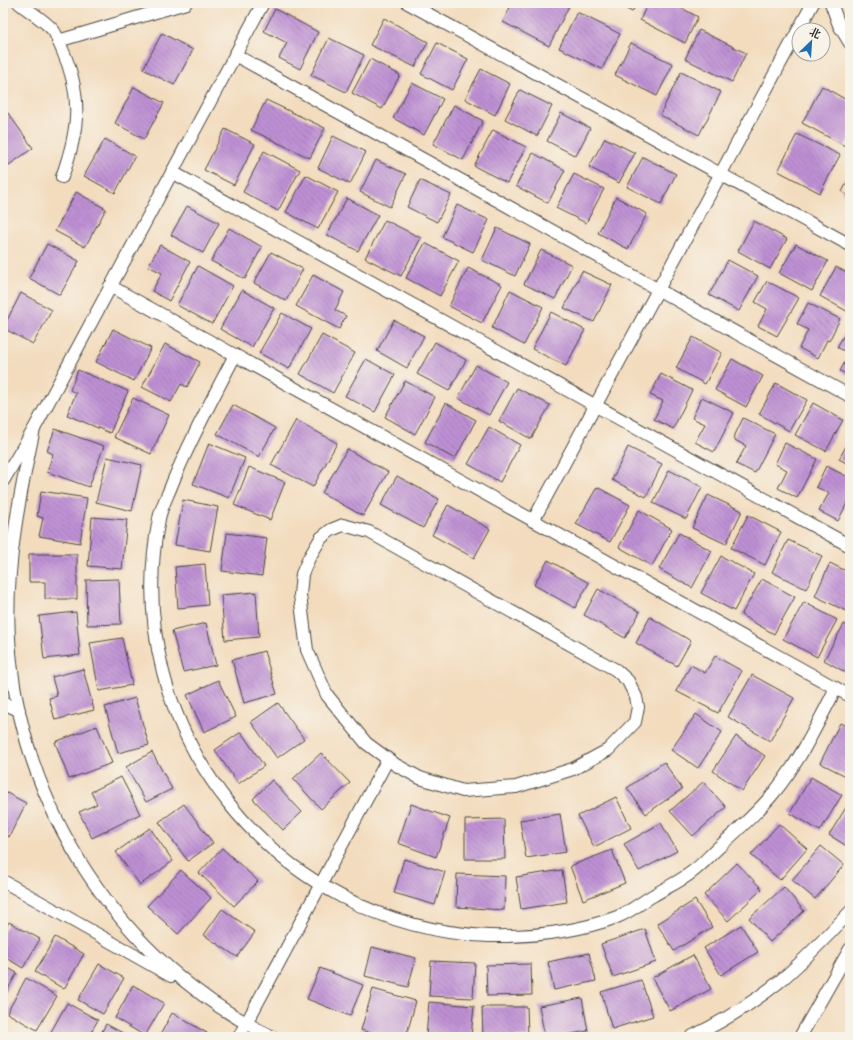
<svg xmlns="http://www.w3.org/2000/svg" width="853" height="1040" font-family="Alegreya,'Noto Serif SC',serif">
	<defs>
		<pattern id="building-back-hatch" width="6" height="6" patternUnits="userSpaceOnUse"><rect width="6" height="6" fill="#be90d4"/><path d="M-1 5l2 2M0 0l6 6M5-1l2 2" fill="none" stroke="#9b76ac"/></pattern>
	</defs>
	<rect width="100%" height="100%" fill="#f7f3e8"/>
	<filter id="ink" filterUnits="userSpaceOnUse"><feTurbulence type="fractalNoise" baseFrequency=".025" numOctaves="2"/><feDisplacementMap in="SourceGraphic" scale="8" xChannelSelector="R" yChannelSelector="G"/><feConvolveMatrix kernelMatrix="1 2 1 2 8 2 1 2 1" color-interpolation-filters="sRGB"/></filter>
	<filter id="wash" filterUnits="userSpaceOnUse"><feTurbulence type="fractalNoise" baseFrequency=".012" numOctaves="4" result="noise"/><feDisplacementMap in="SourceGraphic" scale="16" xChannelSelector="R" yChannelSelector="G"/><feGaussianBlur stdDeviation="0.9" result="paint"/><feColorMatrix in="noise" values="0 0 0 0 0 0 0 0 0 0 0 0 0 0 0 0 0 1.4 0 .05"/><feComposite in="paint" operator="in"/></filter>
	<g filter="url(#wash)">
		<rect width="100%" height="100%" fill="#f3dcbe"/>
		<g id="blocks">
			<!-- building -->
			<g fill="url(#building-back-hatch)">
				<polygon points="512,3 563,3 569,6 549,46 503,22"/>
				<polygon points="615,3 637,3 632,12"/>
				<polygon points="648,3 672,3 698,17 685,43 640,20"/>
				<polygon points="275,9 318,32 300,69 279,58 287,43 264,31"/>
				<polygon points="577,12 620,34 602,69 559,48"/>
				<polygon points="384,18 428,42 415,67 370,45"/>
				<polygon points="699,30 746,53 732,82 685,59"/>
				<polygon points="162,33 193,50 174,85 143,69"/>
				<polygon points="329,38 364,55 346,92 311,75"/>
				<polygon points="437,43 468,59 452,90 421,74"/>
				<polygon points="631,43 673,64 657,96 615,75"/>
				<polygon points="370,59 400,75 382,109 352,93"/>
				<polygon points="481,69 510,84 495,115 465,99"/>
				<polygon points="681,72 721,92 699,135 660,115"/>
				<polygon points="412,83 443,99 424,135 393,118"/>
				<polygon points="822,86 850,102 850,137 845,146 802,123"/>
				<polygon points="134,87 164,103 144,139 115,123"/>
				<polygon points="520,90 552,106 537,136 505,119"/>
				<polygon points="266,100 325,128 310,158 251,130"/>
				<polygon points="454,105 483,121 463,160 433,144"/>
				<polygon points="8,113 33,148 9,165 3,157 3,117"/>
				<polygon points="561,113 590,128 576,156 547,141"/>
				<polygon points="225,129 255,144 234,185 204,170"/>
				<polygon points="493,130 526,147 507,183 474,166"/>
				<polygon points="797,134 840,155 820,193 778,171"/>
				<polygon points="333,136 366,152 350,184 318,168"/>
				<polygon points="605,138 635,153 619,183 589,167"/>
				<polygon points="105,139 135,156 115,193 84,176"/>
				<polygon points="264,151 300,170 278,211 243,192"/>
				<polygon points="533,153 565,170 548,203 516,186"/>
				<polygon points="643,157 676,174 661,204 627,187"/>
				<polygon points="376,160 406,174 390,207 360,192"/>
				<polygon points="574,174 604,189 586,223 556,208"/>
				<polygon points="306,175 338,192 318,229 286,212"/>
				<polygon points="850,176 850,197 842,192"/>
				<polygon points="420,180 451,195 437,222 407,207"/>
				<polygon points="76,192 106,209 85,247 55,231"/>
				<polygon points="616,197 647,214 628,249 598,233"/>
				<polygon points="347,198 378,215 358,251 327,235"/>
				<polygon points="457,205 489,220 473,252 442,237"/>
				<polygon points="187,206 219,223 203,253 171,235"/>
				<polygon points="385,220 421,238 401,276 365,258"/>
				<polygon points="754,221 787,239 770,269 738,251"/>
				<polygon points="229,228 262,247 245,279 211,261"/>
				<polygon points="497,228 530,244 515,276 482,260"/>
				<polygon points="425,243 459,261 440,296 406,278"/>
				<polygon points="47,244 79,261 60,295 29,278"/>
				<polygon points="796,244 828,261 812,291 779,273"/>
				<polygon points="160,245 190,262 169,301 152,291 162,273 148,266"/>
				<polygon points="541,250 572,265 555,299 524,284"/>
				<polygon points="271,252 303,269 286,301 254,283"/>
				<polygon points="728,260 758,276 739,311 709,295"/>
				<polygon points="198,266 233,286 212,324 177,305"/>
				<polygon points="836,267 850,274 850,313 820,296"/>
				<polygon points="468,268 502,285 482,323 449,306"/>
				<polygon points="582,271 612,285 594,322 564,308"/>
				<polygon points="313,275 344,292 335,310 346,316 339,329 296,306"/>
				<polygon points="767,281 799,298 777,336 758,326 767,309 755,302"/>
				<polygon points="242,290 274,308 252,347 220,329"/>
				<polygon points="510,290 543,307 524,345 492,328"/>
				<polygon points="21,293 52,310 33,344 3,328"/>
				<polygon points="808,303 840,319 829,341 827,340 818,358 799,348 808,330 797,324"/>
				<polygon points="551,312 585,330 566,366 532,349"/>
				<polygon points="282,313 311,329 289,369 259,353"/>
				<polygon points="394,320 424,336 407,368 377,351"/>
				<polygon points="849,326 850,326 850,376 840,371 849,354 837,347"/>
				<polygon points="113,329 151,348 134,381 96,362"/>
				<polygon points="322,335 355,353 333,393 300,374"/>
				<polygon points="693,337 722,353 705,384 676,368"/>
				<polygon points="435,342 466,360 449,391 417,374"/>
				<polygon points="165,344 200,362 187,387 181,384 171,402 142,387"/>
				<polygon points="366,359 395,375 375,412 345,396"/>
				<polygon points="732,359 763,376 746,407 715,390"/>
				<polygon points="476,365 507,382 489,415 458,398"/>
				<polygon points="78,370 128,391 110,433 67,415 76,393 70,390"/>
				<polygon points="661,374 692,390 673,429 654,419 663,401 650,395"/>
				<polygon points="405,381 435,397 415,434 385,417"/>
				<polygon points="776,383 807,400 789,431 759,414"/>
				<polygon points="517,388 550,405 531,439 499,421"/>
				<polygon points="702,397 734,413 714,452 695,442 705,424 692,418"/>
				<polygon points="133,398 169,415 151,454 114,437"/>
				<polygon points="446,403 476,420 455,459 425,442"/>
				<polygon points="813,403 843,420 826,451 795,435"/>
				<polygon points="233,405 275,428 259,457 217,434"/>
				<polygon points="743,418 775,434 755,473 736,464 746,446 733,439"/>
				<polygon points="296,420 337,443 313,487 271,465"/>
				<polygon points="489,427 520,445 500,482 468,464"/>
				<polygon points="55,429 104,446 89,487 47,472 53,454 47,451"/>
				<polygon points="850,439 850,465 839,459"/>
				<polygon points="209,443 245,458 229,498 193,484"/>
				<polygon points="785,443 817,459 797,498 778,488 787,470 775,464"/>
				<polygon points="628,447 662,464 646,497 612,480"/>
				<polygon points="347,449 388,472 363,516 322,493"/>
				<polygon points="107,457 142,465 132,511 96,502"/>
				<polygon points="826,466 850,478 850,497 838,521 819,511 829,493 816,487"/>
				<polygon points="249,467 285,482 270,520 234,505"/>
				<polygon points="669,470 702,487 686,519 653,503"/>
				<polygon points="397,476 439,499 423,528 381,505"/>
				<polygon points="597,487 630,505 610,542 576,524"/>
				<polygon points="41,491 87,498 80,543 39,536 43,518 37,516"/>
				<polygon points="708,495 742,511 726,544 692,528"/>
				<polygon points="183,500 218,507 210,551 175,545"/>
				<polygon points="448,505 490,529 474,558 432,535"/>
				<polygon points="639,510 672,529 652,566 619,547"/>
				<polygon points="748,515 781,532 765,565 731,548"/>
				<polygon points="92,517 127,520 122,569 88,566"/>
				<polygon points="227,533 267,538 262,576 222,571"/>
				<polygon points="679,533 712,551 692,588 659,569"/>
				<polygon points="788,540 822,556 806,589 772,572"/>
				<polygon points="29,554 77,554 77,599 45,599 45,582 29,582"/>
				<polygon points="721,556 754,574 734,611 701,593"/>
				<polygon points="548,560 589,583 575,608 534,585"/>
				<polygon points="830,563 850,573 850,608 848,612 815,596"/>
				<polygon points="205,564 208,605 178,608 175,567"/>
				<polygon points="119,579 121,624 87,625 86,580"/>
				<polygon points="762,579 795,597 774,634 741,615"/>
				<polygon points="598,589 640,612 625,638 584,615"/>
				<polygon points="256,592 259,637 225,640 221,595"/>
				<polygon points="804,602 837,620 817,657 783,639"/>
				<polygon points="76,612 80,655 44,659 39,616"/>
				<polygon points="650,617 691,641 677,666 636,643"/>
				<polygon points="206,623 216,665 183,672 172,631"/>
				<polygon points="844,624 850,627 850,675 824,660"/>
				<polygon points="122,638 132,685 99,691 90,643"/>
				<polygon points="264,651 277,694 244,703 232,660"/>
				<polygon points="715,656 742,671 718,713 676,691 691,665 705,673"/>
				<polygon points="83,669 94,710 55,720 49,698 57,696 52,677"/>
				<polygon points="752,675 794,698 770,741 728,717"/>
				<polygon points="218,680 236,717 204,732 187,695"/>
				<polygon points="135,698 149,745 118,753 105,707"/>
				<polygon points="278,703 304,739 277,758 251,722"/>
				<polygon points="696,714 722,732 698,768 671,750"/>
				<polygon points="840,723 850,728 850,778 820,763"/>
				<polygon points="97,726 112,763 69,779 55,742"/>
				<polygon points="241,732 264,766 238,784 215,750"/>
				<polygon points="736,736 765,756 742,791 713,771"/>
				<polygon points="152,752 172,789 146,802 126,767"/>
				<polygon points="321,753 350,783 321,809 293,779"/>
				<polygon points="664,762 682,789 646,814 627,788"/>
				<polygon points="121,777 140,814 92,838 79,812 97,804 91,792"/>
				<polygon points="811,777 842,795 820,831 790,813"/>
				<polygon points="272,780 302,812 283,830 253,799"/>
				<polygon points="703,782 726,807 693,836 670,811"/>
				<polygon points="3,791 26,803 9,837 3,834"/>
				<polygon points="616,797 631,828 594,847 578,816"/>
				<polygon points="850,801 850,848 829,835"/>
				<polygon points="184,804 213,843 188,861 159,822"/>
				<polygon points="411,804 450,818 436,857 398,843"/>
				<polygon points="560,814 566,852 526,858 520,820"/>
				<polygon points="504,819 505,859 465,859 465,820"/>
				<polygon points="661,823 677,851 639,871 624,844"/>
				<polygon points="779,824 807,849 780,880 751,855"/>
				<polygon points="150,828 173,861 140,885 116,852"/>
				<polygon points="821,846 844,865 815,899 792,880"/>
				<polygon points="222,848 258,881 234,906 199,873"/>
				<polygon points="612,850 625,883 583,900 570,866"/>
				<polygon points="404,859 445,872 435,905 394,893"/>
				<polygon points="737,863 762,889 728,921 704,895"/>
				<polygon points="181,870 211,898 178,934 147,906"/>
				<polygon points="562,870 567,902 521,909 516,877"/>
				<polygon points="457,874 505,876 504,910 456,907"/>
				<polygon points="784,887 804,911 770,942 749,918"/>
				<polygon points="695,900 712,927 674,951 657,924"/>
				<polygon points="222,909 255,932 237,957 204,935"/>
				<polygon points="9,922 40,939 23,968 3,956 3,932"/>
				<polygon points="741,925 758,952 721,975 704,948"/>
				<polygon points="645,929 656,962 613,977 601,944"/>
				<polygon points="55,937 84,954 64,989 35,972"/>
				<polygon points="372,947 416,958 408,987 365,976"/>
				<polygon points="589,953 596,981 554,990 548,962"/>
				<polygon points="693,955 711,989 670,1011 652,978"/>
				<polygon points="431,961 475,963 473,998 429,996"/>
				<polygon points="99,964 124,978 103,1014 78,1000"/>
				<polygon points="531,964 532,995 487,996 486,965"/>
				<polygon points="3,965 17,973 3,998"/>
				<polygon points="320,968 363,985 350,1016 307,999"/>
				<polygon points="26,978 57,996 37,1030 7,1013"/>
				<polygon points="641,980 653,1016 612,1029 601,992"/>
				<polygon points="133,985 164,1003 145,1036 115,1018"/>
				<polygon points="373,989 416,1001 406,1037 383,1037 361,1030"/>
				<polygon points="582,998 588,1031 553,1037 545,1037 539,1006"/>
				<polygon points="429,1002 474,1006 471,1037 426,1037"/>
				<polygon points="67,1003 98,1020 88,1037 48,1037"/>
				<polygon points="482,1007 527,1007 528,1037 483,1037"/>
				<polygon points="172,1013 207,1033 204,1037 159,1037"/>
				<polygon points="106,1024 130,1037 99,1037"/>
			</g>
		</g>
	</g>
	<g filter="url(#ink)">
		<use href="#blocks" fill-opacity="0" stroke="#494641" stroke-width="1"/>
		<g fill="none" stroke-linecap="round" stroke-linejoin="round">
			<!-- lane casing -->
			<g stroke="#494641" stroke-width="14">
				<g id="lane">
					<path d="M19,3C29,11 45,21 53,30C57,35 59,43 62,49C83,96 79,130 62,177"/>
					<polyline points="408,3 850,245"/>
					<polyline points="831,3 839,25 850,43"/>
					<polyline points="58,41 186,3"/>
					<polyline points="235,55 850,396"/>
					<polyline points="172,172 850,546"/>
					<polyline points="110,286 850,696"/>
					<path d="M235,355C213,398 190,440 172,484C168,495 161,507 159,519C117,729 276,927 489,936C532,937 577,932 617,917C630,912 642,902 654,895C667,887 681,881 692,872C702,865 710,855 719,847C738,830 756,814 772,795C799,763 817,725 836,688"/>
					<path d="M34,429C19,498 5,568 9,638C18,805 121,965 273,1037"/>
					<polyline points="3,481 34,429 263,3"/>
					<polyline points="533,521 813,3"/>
					<polygon points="343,525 369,532 616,670 628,681 636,697 638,707 635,722 608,750 573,769 516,787 463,791 420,778 396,765 366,743 327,695 307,650 300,595 302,574 309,558 321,538 331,530"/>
					<polyline points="3,703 19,710"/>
					<polyline points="3,881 171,976"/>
					<polyline points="239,1037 388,759"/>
					<path d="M691,1037C722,1022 753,1003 780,981C805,960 827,936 850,912"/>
					<polyline points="800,1037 850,949"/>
				</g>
			</g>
			<!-- lane -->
			<use href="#lane" stroke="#fff" stroke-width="12"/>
		</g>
	</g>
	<!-- margin -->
	<rect width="853" height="1040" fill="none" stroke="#f7f3e8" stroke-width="16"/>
	<!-- north arrow -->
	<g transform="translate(811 42) rotate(25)"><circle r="19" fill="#f7f3e8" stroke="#a5a39c"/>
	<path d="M0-3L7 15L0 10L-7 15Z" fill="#1f6fb2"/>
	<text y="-6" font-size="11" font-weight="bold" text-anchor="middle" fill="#2b2b2b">北</text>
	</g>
</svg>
